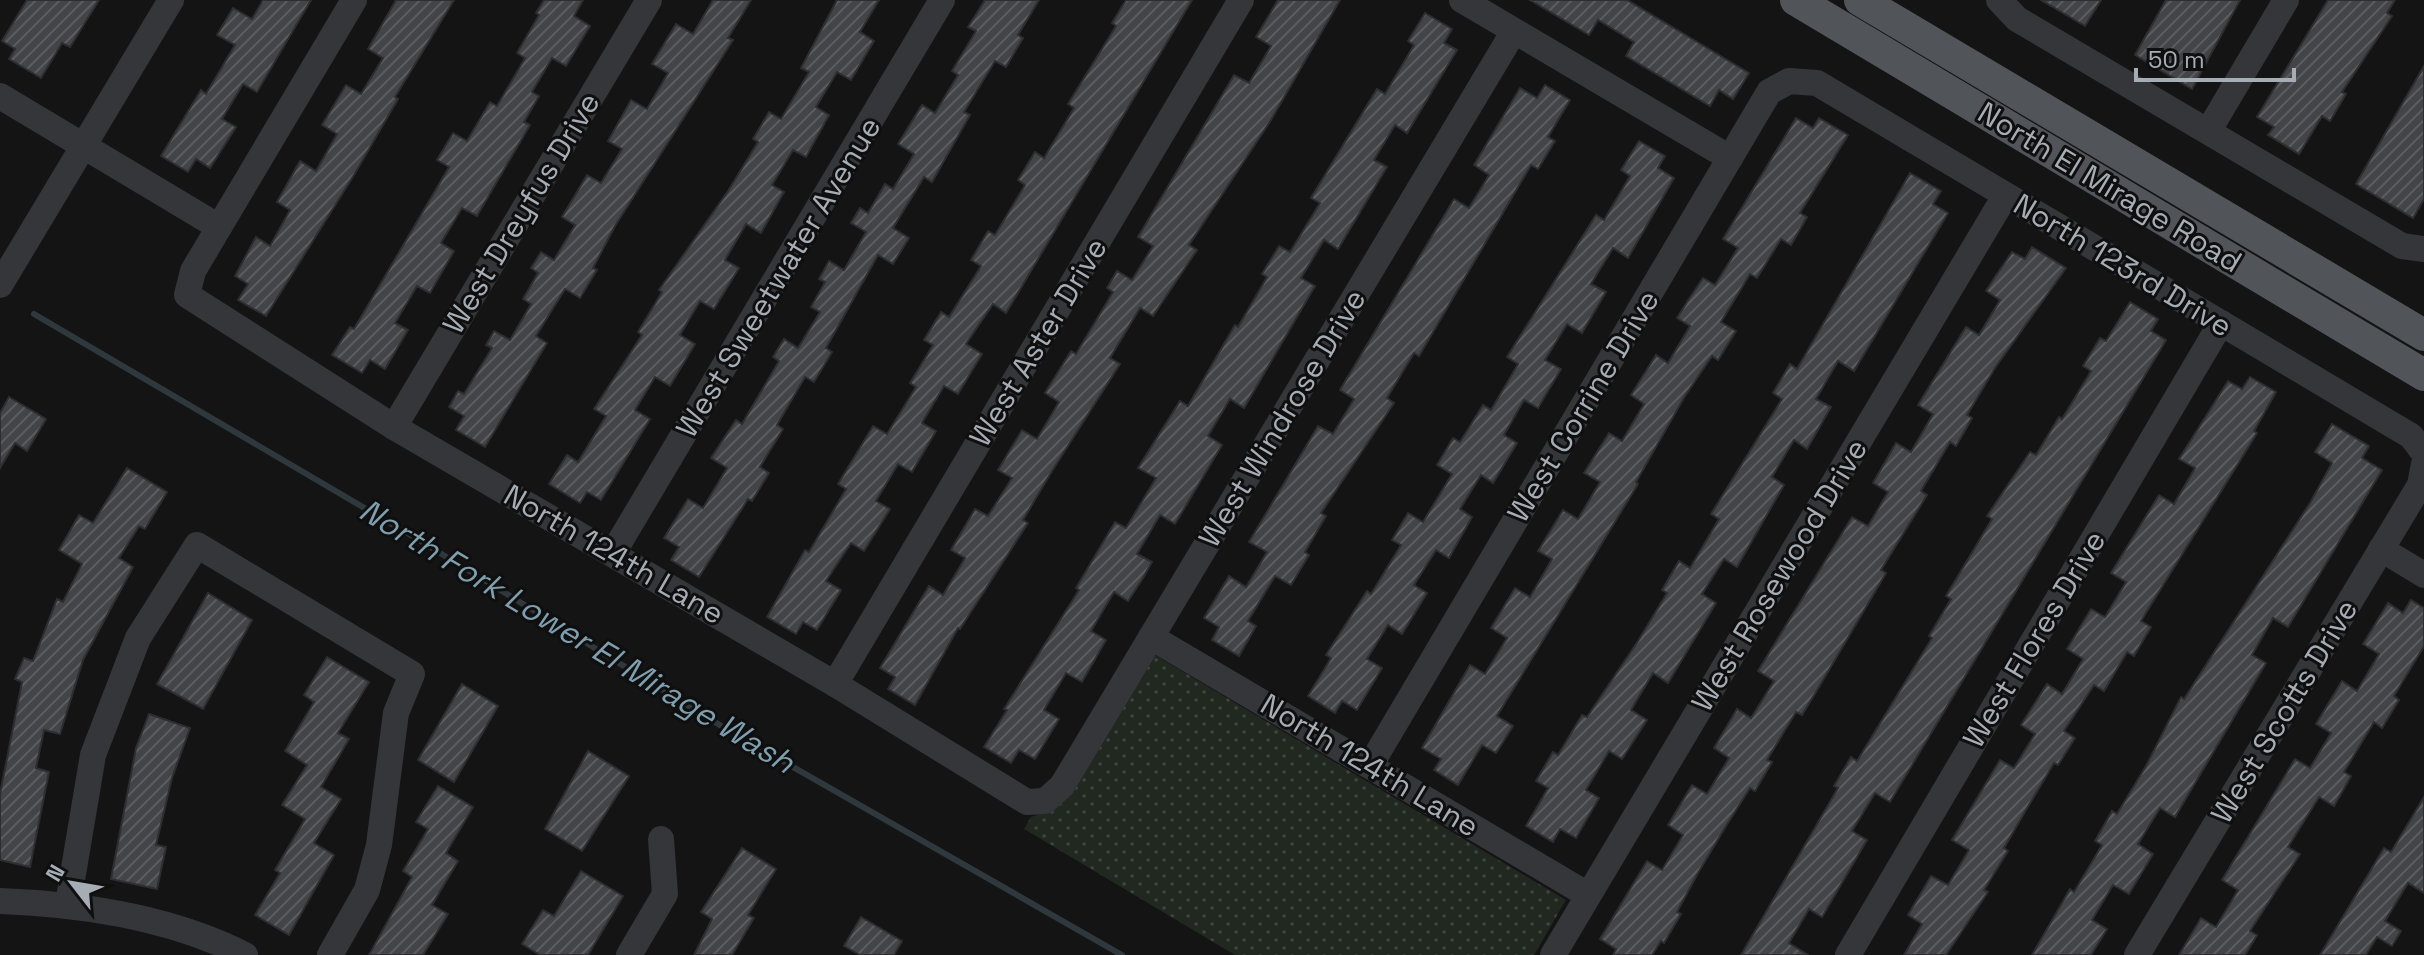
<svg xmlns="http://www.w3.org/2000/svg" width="2424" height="955" font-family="'Space Grotesk',sans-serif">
	<defs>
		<pattern id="park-dots" width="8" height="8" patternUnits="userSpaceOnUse" patternTransform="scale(2)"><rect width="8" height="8" fill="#202820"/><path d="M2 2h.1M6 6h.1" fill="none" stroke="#3d443e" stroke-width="1.8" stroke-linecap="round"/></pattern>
		<pattern id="building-hatch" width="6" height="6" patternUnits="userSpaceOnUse" patternTransform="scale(2)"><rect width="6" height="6" fill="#434448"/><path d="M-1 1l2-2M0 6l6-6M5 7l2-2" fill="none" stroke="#5b5c60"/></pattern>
	</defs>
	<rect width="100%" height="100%" fill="#141415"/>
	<!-- park -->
	<polygon fill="url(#park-dots)" points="1155,655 1566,900 1534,955 1235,955 1024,829 1031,817 1050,810 1071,796"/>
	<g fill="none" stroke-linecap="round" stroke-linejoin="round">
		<!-- stream -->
		<polyline stroke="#2e383d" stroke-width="6" points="34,314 419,540 723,727 1122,955"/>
	</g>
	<!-- building -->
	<g fill="url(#building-hatch)" stroke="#2e2e31" stroke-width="2">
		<polygon points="27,0 99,0 70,47 62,43 41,78 9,59 15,49 2,41"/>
		<polygon points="263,0 311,0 257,92 243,84 222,119 236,127 210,168 196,159 188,172 161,156 201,90 206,94 235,45 217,35 233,8 252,19"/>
		<polygon points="396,0 454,0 395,97 398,99 354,175 266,316 238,300 248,284 235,276 256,237 270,246 290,210 277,202 300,161 316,171 337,134 322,125 346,85 361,94 383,58 368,49"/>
		<polygon points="544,0 583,0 574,16 590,26 566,66 552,58 532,92 539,96 524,122 530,125 477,216 462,208 441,243 454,251 430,293 417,286 395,323 408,330 385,369 370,360 362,373 332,355 350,327 354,329 449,167 437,160 453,133 467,141 490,102 497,106 525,58 517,53 539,15 536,13"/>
		<polygon points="713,0 751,0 728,38 733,40 615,226 593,268 597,270 580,298 565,289 536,336 547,343 485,447 456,430 464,416 449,407 458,391 464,394 492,348 486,345 494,331 510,340 531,304 523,299 538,273 531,268 541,252 554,260 575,225 562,217 587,175 601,183 622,149 608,141 631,100 647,109 668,73 652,64 676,24 693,34"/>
		<polygon points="837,0 879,0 860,32 874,41 851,80 837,72 816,107 829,115 806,157 793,150 772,185 784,192 761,233 746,224 725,260 739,268 714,309 700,301 680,335 695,344 670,386 655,377 635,410 650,419 601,500 587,492 580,503 549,484 567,455 578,462 606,416 594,409 642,335 638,332 662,292 659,290 728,191 758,142 753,139 769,112 781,119 809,72 801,68"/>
		<polygon points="985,0 1039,0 1018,35 1023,38 1006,67 995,61 964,112 970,115 932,182 924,177 893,228 909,238 893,264 878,255 826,348 832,352 814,382 805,377 777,425 783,429 760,467 769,473 752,501 748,499 699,577 671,560 679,547 664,538 688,499 703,508 727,468 711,458 736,420 742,424 779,361 773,357 784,339 798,348 820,312 811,307 825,282 819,279 829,261 844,270 866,232 851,223 860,208 868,213 885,184 893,189 914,154 898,144 922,105 935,113 958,75 952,71 976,31 968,27"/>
		<polygon points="1126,0 1192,0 1006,313 993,304 966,344 982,354 958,394 944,386 922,423 936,431 912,472 898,464 876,501 890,509 864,551 851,543 826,581 841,590 817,630 803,622 796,634 767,617 805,550 809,552 846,489 838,484 873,426 887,434 916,387 910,383 933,345 924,340 941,312 949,317 981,266 971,260 988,231 995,235 1025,185 1018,180 1035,152 1044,158 1074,108 1068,104 1116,26 1112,23"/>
		<polygon points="1278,0 1340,0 1271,120 1189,245 1197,250 1153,316 1140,308 1110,358 1120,364 1052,471 1023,520 1028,523 960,629 958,628 915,705 888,689 895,677 880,668 929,586 943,595 965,558 951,550 975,509 988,516 1012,478 998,470 1022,430 1037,439 1059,402 1045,393 1071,351 1076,354 1113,292 1107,288 1117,271 1132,280 1153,246 1138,237 1234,75 1249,83 1271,46 1256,37"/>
		<polygon points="1530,0 1627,0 1749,73 1733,99 1719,90 1710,106 1626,56 1634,42 1598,20 1589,35"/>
		<polygon points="2041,0 2101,0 2085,26"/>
		<polygon points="2166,0 2240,0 2192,89 2135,55"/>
		<polygon points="2328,0 2395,0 2387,13 2392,16 2342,92 2346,94 2330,121 2322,116 2299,154 2268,135 2274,127 2257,117"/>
		<polygon points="1425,13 1452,29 1444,43 1457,50 1407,133 1395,125 1374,160 1387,167 1338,249 1324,240 1301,278 1315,286 1244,408 1230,399 1208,436 1222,445 1175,524 1160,515 1137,554 1152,562 1143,578 1128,601 1114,592 1091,631 1106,640 1082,682 1066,673 1044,710 1059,719 1035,759 1019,750 1011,763 984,747 1007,710 1004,709 1079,590 1076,588 1115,522 1126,528 1156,478 1138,468 1180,401 1188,406 1235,325 1238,327 1267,277 1262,274 1279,246 1290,252 1320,203 1311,198 1377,89 1385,94 1414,45 1408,41"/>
		<polygon points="2424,66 2424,199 2413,218 2356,184"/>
		<polygon points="1545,85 1570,100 1548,137 1555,141 1538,169 1531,165 1419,356 1414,353 1387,398 1394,403 1321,513 1326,516 1305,552 1309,555 1291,585 1275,576 1248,621 1256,626 1239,656 1212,640 1219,627 1204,618 1229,576 1246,587 1267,552 1249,542 1318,426 1333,434 1354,399 1340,390 1454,199 1469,208 1489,175 1474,165 1520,88 1537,98"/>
		<polygon points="1796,118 1813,128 1819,118 1848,135 1800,213 1807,217 1791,245 1781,239 1757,278 1750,274 1721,322 1736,331 1718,360 1712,356 1685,396 1636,482 1638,484 1497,716 1513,726 1496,753 1482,745 1458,785 1434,770 1441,759 1422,748 1470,665 1485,674 1507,638 1491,628 1515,588 1530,597 1552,559 1538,551 1563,510 1578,519 1600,482 1584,473 1609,433 1622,441 1644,404 1631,395 1656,355 1668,363 1690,326 1677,318 1687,302 1703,278 1715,285 1738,248 1723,239"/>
		<polygon points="1639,141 1665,156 1658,168 1674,178 1628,258 1613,248 1591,284 1606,292 1582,333 1567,324 1545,360 1561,369 1538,408 1524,400 1504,435 1517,443 1493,483 1481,475 1460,509 1472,517 1449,558 1436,550 1414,585 1427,593 1402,634 1388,625 1367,659 1382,668 1357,710 1342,701 1335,713 1308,696 1331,658 1326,655 1367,591 1371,594 1401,545 1392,540 1408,513 1423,522 1452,474 1437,465 1453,438 1460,442 1483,405 1491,410 1518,364 1507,357 1596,215 1604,220 1630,176 1621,170"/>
		<polygon points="1910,173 1941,191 1933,204 1948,213 1854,371 1838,361 1816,399 1831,407 1807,449 1794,440 1772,477 1784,485 1737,567 1724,559 1702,594 1716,603 1668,683 1653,673 1631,710 1647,720 1622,759 1609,751 1586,790 1599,798 1576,838 1560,829 1553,842 1526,826 1548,788 1536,781 1553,752 1558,755 1582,715 1587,717 1638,641 1667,593 1662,590 1679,561 1690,568 1719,519 1711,514 1782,399 1773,393 1790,364 1797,369"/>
		<polygon points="2032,247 2066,268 1995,368 1967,415 1972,418 1956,446 1950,442 1921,491 1927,495 1881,570 1886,573 1819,687 1802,715 1796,712 1767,760 1772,762 1755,791 1750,788 1726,826 1698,873 1677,912 1681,914 1664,943 1661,941 1652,955 1613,955 1616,949 1600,939 1647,861 1662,870 1683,835 1668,825 1692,785 1707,794 1729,758 1714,748 1737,709 1751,718 1774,681 1758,671 1852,517 1868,526 1888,492 1873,483 1896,443 1911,452 1933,414 1918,405 1966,327 1979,335 2000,300 1986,291 1995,277 2012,252 2025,259"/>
		<polygon points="2130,302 2158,319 2151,331 2166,340 1890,802 1875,793 1852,831 1867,840 1822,917 1809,909 1789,943 1808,955 1741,955 1838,788 1834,786 1851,757 1857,761 1932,638 1929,636 1951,599 1946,596 1992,519 1987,516 2030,452 2036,455 2059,417 2062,419 2091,371 2083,366 2100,338 2106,341"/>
		<polygon points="2250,377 2276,392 2254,431 2257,433 2141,621 2151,627 2134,656 2127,652 2104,691 2094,685 2064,731 2075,738 2058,765 2054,763 2026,810 2004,848 2008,851 1984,890 1988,892 1946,955 1904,955 1922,924 1908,915 1931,876 1948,885 1969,850 1952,840 2000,760 2014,768 2035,734 2021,725 2047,684 2062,694 2083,659 2067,649 2091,609 2105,617 2126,582 2111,573 2159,495 2174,504 2195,468 2179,459 2228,381 2242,389"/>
		<polygon points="9,397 46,419 27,451 15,443 0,468 0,413"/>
		<polygon points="2332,424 2369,446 2362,458 2382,470 2288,627 2273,618 2252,655 2266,663 2175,817 2160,808 2138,844 2153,854 2129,894 2113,885 2092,920 2107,929 2091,955 2032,955 2070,889 2074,892 2102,845 2095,841 2112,811 2117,814 2146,766 2181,697 2184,699 2310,503 2332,463 2315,452"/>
		<polygon points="127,468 167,492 145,529 139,526 119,558 133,567 83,660 60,734 44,730 36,768 49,772 30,867 0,860 0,794 22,682 15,679 24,658 33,661 57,599 63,602 82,564 59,550 79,515 93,523"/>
		<polygon points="208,593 252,620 203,709 157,684"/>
		<polygon points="2411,600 2424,608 2424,646 2394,696 2399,700 2382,728 2374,722 2344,772 2351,776 2334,806 2319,797 2288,847 2300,854 2250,931 2257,935 2245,955 2179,955 2201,918 2216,927 2238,890 2222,880 2295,759 2310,768 2331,733 2316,724 2342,681 2357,691 2379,654 2363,644 2388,603 2403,613"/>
		<polygon points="327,657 369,682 338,733 349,739 321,787 341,799 314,843 334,855 289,935 255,915 280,873 275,870 305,819 282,805 307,765 285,751 314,702 304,695"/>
		<polygon points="462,684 498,706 454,782 418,760"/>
		<polygon points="149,714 190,728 172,778 156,845 166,847 157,889 111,879 136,748"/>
		<polygon points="588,751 629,776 582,851 545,829"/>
		<polygon points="438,786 473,807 446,853 458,861 432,905 448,914 423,955 369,955 412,877 403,871 428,829 416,822"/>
		<polygon points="2424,797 2424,893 2408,883 2385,921 2401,931 2392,946 2377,937 2366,955 2320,955 2384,848 2391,852"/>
		<polygon points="742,848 776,869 748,915 754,918 732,955 694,955 712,919 701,912"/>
		<polygon points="581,871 623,896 588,955 540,955 522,944 543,910 554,916"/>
		<polygon points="861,917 902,941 894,955 860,955 844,946"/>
	</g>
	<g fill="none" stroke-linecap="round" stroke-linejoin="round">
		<!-- minor -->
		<g stroke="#35363a" stroke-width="26">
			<polyline points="354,0 193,271 187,295 394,427 835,684 1027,802 1045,801 1062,786 1514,31"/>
			<polyline points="1462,0 1730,158"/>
			<polyline points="1999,0 2017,19 2402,246 2424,249"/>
			<polyline points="0,96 219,227"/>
			<polyline points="2209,130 2286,0"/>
			<polyline points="0,285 171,0"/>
			<polyline points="394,427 649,0"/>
			<polyline points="2381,549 2424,575"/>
			<polyline points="613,553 942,0"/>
			<polyline points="1151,637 1588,895"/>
			<polyline points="835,684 1241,0"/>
			<polyline points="1371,764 1769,92 1789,81 1817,83 2411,436 2424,453"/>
			<path d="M0,901C81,904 172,918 245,955"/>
			<polyline points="68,904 93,755 138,638 197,545 412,674 396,713 379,845 367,890 330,955"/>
			<polyline points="629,955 665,894 661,839"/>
			<polyline points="1553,955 2005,196"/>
			<polyline points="1848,955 2221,323"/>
			<polyline points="2137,955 2420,485 2424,464"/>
		</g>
		<!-- major -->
		<g stroke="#515459" stroke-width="32">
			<polyline points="1796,0 2424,375"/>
			<polyline points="1860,0 2424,335"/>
		</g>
	</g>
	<g text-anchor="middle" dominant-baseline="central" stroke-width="6" stroke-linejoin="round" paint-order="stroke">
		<!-- street labels -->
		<g font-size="30" fill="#a6adb5" stroke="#0f0f10">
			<text transform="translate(2110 187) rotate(31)">North El Mirage Road</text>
			<text transform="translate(521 213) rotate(-59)">West Dreyfus Drive</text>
			<text transform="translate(2123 265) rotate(31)">North 123rd Drive</text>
			<text transform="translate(778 277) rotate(-59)">West Sweetwater Avenue</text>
			<text transform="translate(1038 342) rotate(-59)">West Aster Drive</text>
			<text transform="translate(1583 406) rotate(-59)">West Corrine Drive</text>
			<text transform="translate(1282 418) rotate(-59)">West Windrose Drive</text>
			<text transform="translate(614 554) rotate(30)">North 124th Lane</text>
			<text transform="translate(1779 575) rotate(-59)">West Rosewood Drive</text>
			<text transform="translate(2034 639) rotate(-59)">West Flores Drive</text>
			<text transform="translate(2284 711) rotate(-59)">West Scotts Drive</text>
			<text transform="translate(1370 765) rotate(31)">North 124th Lane</text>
		</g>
		<!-- water labels -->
		<g font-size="32" font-style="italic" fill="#7f9eae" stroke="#0f0f10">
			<text transform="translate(577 636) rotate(31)">North Fork Lower El Mirage Wash</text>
		</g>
	</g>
	<!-- north arrow -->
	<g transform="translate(72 883) rotate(301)" stroke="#0f0f10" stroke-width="6" paint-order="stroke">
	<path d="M0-6L14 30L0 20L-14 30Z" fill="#a6adb5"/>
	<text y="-12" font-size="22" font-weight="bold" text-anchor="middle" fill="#a6adb5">N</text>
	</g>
	<!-- scale -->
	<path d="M2136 68v12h158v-12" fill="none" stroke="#a6adb5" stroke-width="4"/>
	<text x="2148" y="68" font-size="24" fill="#a6adb5" stroke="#0f0f10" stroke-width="6" paint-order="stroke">50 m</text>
</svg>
